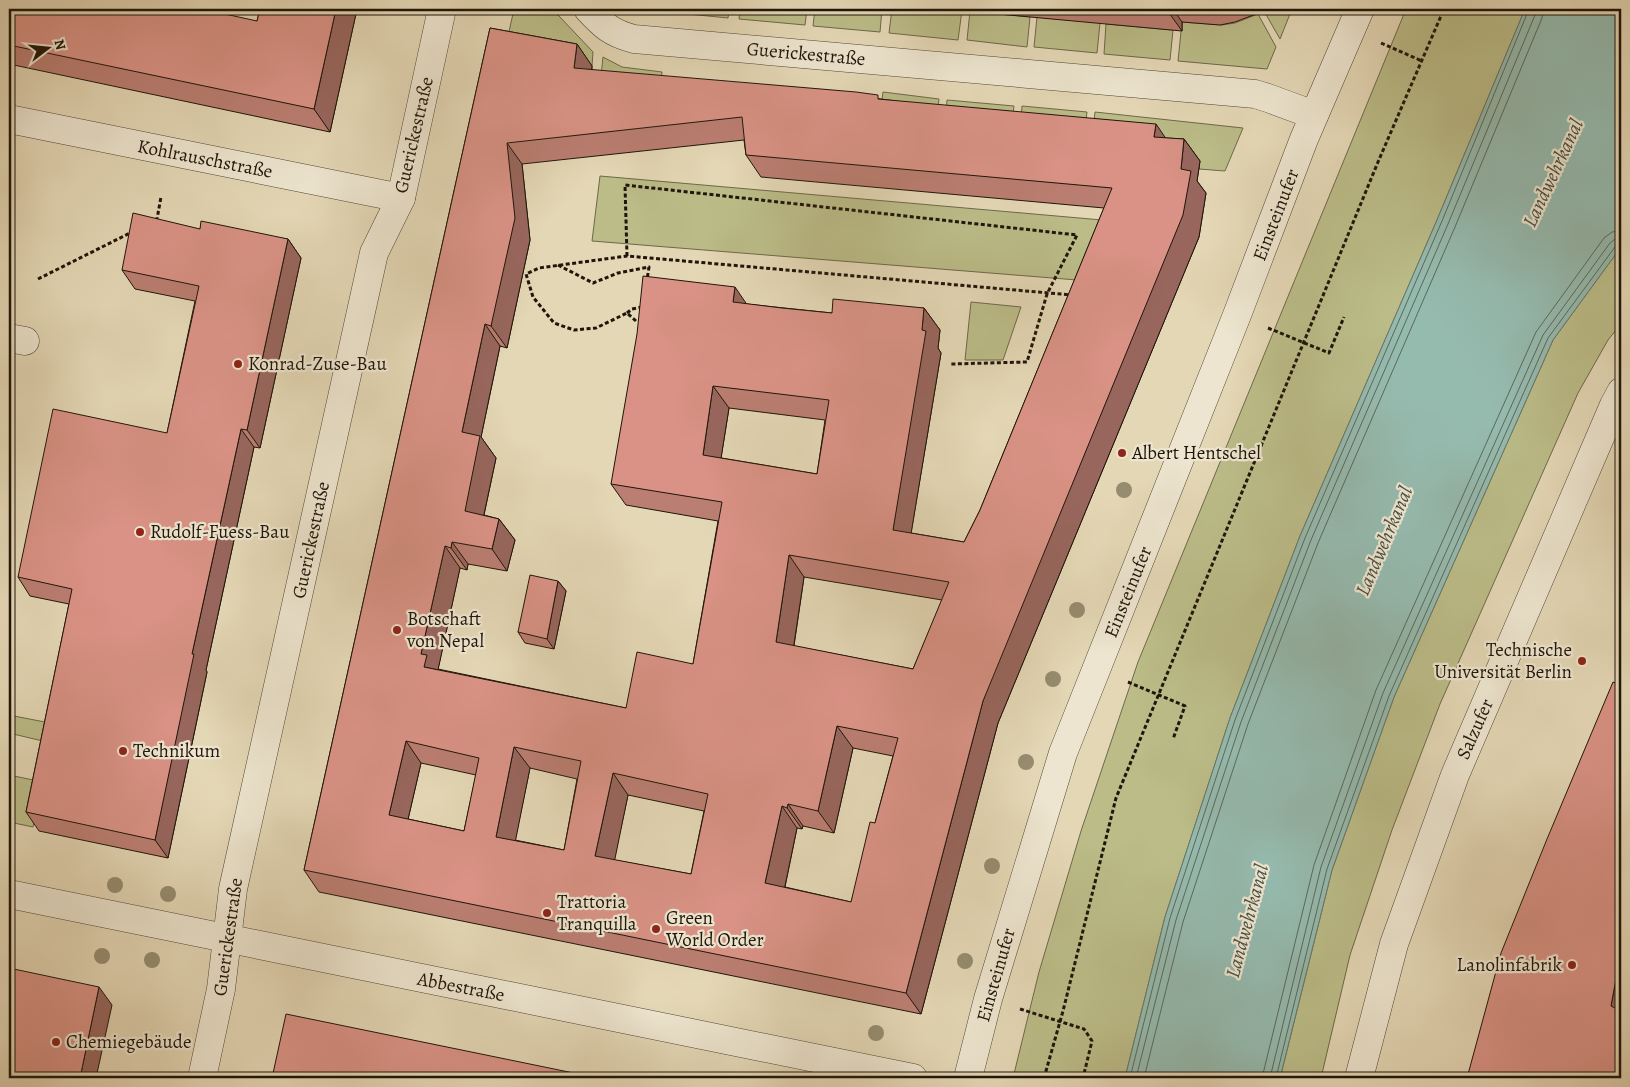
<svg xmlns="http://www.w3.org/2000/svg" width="1630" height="1087" font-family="Alegreya,serif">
	<rect width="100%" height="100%" fill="#e4d7b5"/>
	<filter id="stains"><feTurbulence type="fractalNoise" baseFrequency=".004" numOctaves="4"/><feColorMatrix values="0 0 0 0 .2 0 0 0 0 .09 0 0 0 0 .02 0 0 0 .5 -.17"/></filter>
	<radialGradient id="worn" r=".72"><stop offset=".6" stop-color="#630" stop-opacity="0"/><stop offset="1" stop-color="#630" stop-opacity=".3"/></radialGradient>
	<!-- green -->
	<g fill="#bbbc88" stroke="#6d6849">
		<polygon points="514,9 549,9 559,16 593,52 592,66 505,50"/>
		<polygon points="648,9 729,9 728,18 648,10"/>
		<polygon points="740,9 807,9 805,25 739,19"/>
		<polygon points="815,9 882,9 880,32 813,26"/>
		<polygon points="892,9 908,11 908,9 962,10 958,40 889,33"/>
		<polygon points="1267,9 1292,9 1280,39 1264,11"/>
		<polygon points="1406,9 1525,9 1437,220 1300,536 1230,718 1165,917 1125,1078 1013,1078 1039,972 1081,831 1138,662"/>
		<polygon points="970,11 1030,17 1027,47 967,40"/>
		<polygon points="1258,14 1276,47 1267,69 1178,61 1182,22 1222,25 1235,23"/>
		<polygon points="1037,17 1100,23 1097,53 1034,47"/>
		<polygon points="1106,24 1173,30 1170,60 1104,54"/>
		<polygon points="603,57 622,67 662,72 660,95 599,95"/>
		<polygon points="883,92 939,99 936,125 880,115"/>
		<polygon points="947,100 1014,106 1011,131 945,125"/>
		<polygon points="1022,106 1087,112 1084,138 1020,132"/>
		<polygon points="1095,112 1243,128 1225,171 1199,169 1199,161 1092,139"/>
		<polygon points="600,176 1102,220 1077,280 592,241"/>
		<polygon points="1621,247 1621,324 1608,340 1578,393 1440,704 1392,830 1350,955 1321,1078 1280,1078 1332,870 1394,697 1553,340"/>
		<polygon points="971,302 1021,307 1003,360 965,360"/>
		<polygon points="9,715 55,724 51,743 9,733"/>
		<polygon points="9,775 43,782 33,827 9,822"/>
	</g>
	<!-- water -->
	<polygon fill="#95baae" stroke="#66786c" points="1525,9 1621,9 1621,247 1553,340 1394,697 1332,870 1280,1078 1125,1078 1165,917 1230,718 1300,536 1437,220"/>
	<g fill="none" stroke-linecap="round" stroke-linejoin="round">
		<!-- shore -->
		<g stroke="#5a685c" stroke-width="1">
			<polyline points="1130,1078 1170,918 1235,720 1305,538 1442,221 1529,9"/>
			<polyline points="1136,1078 1176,920 1241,722 1311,540 1448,224 1535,15 1536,9"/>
			<polyline points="1144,1078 1183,922 1248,724 1318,543 1455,227 1542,18 1543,9"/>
			<polyline points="1262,1078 1314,865 1376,690 1536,332 1604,238 1612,232 1621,231"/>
			<polyline points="1270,1078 1321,867 1383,693 1543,335 1610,243 1615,239 1621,238"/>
			<polyline points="1276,1078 1327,869 1389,696 1548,338 1615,247 1621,244"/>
		</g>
		<!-- minor casing -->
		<g stroke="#504635" stroke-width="29">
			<g id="minor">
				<path d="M588,9C604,26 611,33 634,39L1255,94L1268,98L1314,115"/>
				<polyline points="9,119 401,198"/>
				<polyline points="9,338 25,341"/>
				<polyline points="9,894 913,1078"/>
				<polyline points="202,1078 221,989 233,889 374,253 401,198 442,9"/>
				<polyline points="968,1078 988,999 1063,753 1237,315 1304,139 1360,9"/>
				<polyline points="1359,1078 1394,944 1455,775 1614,405 1621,392"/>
			</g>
		</g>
		<!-- path -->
		<g stroke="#1f150a" stroke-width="3" stroke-dasharray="4 2.5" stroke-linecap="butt">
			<polyline points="1381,43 1422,61"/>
			<polyline points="155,220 157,219 161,197"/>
			<polyline points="627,256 625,185 1077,235 1047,294 1027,362 951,364"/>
			<polyline points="558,265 593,283 618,273 649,267 647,280"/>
			<polyline points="38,279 132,232"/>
			<polyline points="627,313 632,309 642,307"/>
			<polyline points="636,321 627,313 596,328 574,330 554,323 533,297 526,274 539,268 627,256 1072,295"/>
			<polyline points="1268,328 1329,353 1344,317"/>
			<polyline points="1128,682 1185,706 1173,739"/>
			<polyline points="1020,1009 1084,1029 1092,1041 1083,1078"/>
			<polyline points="1044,1078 1063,1011 1116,798 1378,162 1444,9"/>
		</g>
		<!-- minor -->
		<use href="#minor" stroke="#ede5cf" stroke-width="28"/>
	</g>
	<!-- trees -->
	<g fill="#968c6f">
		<circle cx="1124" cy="490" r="8"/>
		<circle cx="1077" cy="610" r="8"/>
		<circle cx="1053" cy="679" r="8"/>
		<circle cx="1026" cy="762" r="8"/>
		<circle cx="992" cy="866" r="8"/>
		<circle cx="115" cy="885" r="8"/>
		<circle cx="168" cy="894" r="8"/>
		<circle cx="102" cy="956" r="8"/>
		<circle cx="152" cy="960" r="8"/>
		<circle cx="965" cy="961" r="8"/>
		<circle cx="876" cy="1033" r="8"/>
	</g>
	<!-- wall -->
	<g fill="#bb7e72" stroke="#1f150a" fill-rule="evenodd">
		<polygon points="9,9 257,21 260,9 357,9 330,132 9,64"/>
		<polygon points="883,9 908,9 908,11"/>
		<polygon points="944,9 1267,9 1264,11 1235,22 1220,25 1182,22 1182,31"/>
		<path d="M490,28L577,44L592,66V70L881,99L1165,138L1184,139L1200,161L1197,181L1206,193L1199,237L998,723L921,1014L319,892L304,870ZM744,140L746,155L761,177L1104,208L980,510L964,542L911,533L941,353L938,348L940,330L924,308L832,313L746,304L611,484L626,505L718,521L693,664L626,708L438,669L460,568L467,570L468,564L507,571L515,540L499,519L484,515L496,458L481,437L500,346L507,348L530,240L522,164ZM729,408L825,420L817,474L721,458ZM804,577L942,600L913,669L794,646ZM853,748L893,756L875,823L851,902L785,887L797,828L802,829L803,826L834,833ZM421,763L476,775L464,831L408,819ZM530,768L577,779L564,850L515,840ZM628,795L704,811L691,874L614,860Z"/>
		<polygon points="200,229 288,239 301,258 260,448 254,447 206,670 207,672 168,858 39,831 26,812 69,604 30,596 18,577 167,433 195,301 135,289 122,270"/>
		<polygon points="558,581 566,591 554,649 525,643 518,632"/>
	</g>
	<!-- shaded-wall -->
	<g fill="#98665d" stroke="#1f150a">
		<polygon points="336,9 357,9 330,132 314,109"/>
		<polygon points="1167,9 1173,9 1182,22 1182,31 1167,10"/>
		<polygon points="577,44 592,66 589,90 574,68"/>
		<polygon points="1156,124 1171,146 1154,137"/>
		<polygon points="1184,139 1200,161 1197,181 1206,193 1199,237 998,723 921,1014 906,993 983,701 1181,169"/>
		<polygon points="507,143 522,164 530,240 507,348 491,326"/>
		<polygon points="288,239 301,258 260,448 247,430"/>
		<polygon points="735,287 750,309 733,302"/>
		<polygon points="924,308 940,330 938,348 941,353 908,552 893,530 922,330"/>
		<polygon points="485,324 500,346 481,437 496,458 480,533 465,511 462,432"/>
		<polygon points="713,386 729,408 718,477 703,455"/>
		<polygon points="241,429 254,447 206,670 207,672 168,858 155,840 192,654"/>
		<polygon points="499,519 515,540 507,571 492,549"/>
		<polygon points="452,542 468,564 467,570 451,548"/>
		<polygon points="445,546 460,568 438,670 424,667 421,654"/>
		<polygon points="789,555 804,577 791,664 776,642"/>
		<polygon points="558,581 566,591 554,649 547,639"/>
		<polygon points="837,726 853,748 834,833 818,811"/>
		<polygon points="406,741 421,763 404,837 389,815"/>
		<polygon points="514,747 530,768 512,858 496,837"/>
		<polygon points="613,773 628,795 611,878 595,856"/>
		<polygon points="788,804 803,826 802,829 787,808"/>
		<polygon points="782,806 797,828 781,905 765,883"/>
		<polygon points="1621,952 1621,1021 1611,1006"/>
		<polygon points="99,987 112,1005 96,1078 80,1078"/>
	</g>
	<!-- building -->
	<g fill="#d99285" stroke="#1f150a" fill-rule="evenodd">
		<polygon points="9,9 202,9 257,21 260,9 336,9 314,109 9,45"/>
		<polygon points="1149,9 1167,9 1167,10"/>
		<path d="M490,28L577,44L574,68L856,92L878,95V99L1156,124L1154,137L1184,139L1181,169L1191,171L1183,215L983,701L906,993L304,870ZM742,117L746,155L1112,188L980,510L964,542L893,530L926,331L922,330L924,308L833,299L832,313L782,308L733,302L735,287L643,276L637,334L611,484L722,502L693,664L637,652L626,708L424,667L427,655L421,654L445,546L451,548L452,542L492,549L499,519L465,511L480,436L462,432L485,324L491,326L515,218L507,143ZM713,386L829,400L817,474L703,455ZM789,555L949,582L913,669L776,642ZM837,726L898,738L875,823L870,822L851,902L765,883L782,806L787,808L788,804L818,811ZM406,741L479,758L464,831L389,815ZM514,747L581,761L564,850L496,837ZM613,773L708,794L691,874L595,856Z"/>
		<polygon points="133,213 200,229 201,221 288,239 247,430 241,429 192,654 194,654 155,840 26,812 72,589 18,577 53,409 167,433 199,286 122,270"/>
		<polygon points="530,575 558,581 547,639 518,632"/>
		<polygon points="1613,682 1621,685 1621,952 1611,1006 1621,1011 1621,1078 1467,1078 1501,953 1547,839"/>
		<polygon points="9,968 99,987 80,1078 9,1078"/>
		<polygon points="286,1014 598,1078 272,1078"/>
	</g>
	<!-- markers -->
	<g fill="#8f2418" stroke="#ede5cf" stroke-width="2">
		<circle cx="238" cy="364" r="5"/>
		<circle cx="1122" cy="453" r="5"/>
		<circle cx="140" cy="532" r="5"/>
		<circle cx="397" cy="630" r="5"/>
		<circle cx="1582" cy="661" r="5"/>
		<circle cx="123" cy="751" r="5"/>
		<circle cx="547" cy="913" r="5"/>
		<circle cx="656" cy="929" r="5"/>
		<circle cx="1572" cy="965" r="5"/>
		<circle cx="56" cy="1042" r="5"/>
	</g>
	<g text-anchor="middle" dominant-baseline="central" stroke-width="4.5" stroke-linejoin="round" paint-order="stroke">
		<!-- street labels -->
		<g font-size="19" fill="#1f150a" stroke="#ede5cf">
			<text transform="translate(806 54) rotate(5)">Guerickestraße</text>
			<text transform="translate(414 135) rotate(-77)">Guerickestraße</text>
			<text transform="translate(205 159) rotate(11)">Kohlrauschstraße</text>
			<text transform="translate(1276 215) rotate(-69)">Einsteinufer</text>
			<text transform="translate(311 540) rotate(-78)">Guerickestraße</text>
			<text transform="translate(1128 592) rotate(-68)">Einsteinufer</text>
			<text transform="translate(1475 729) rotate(-66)">Salzufer</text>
			<text transform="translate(228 937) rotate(-82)">Guerickestraße</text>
			<text transform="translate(996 975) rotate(-74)">Einsteinufer</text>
			<text transform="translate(461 987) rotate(11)">Abbestraße</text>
		</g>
		<!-- poi labels -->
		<g font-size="19" fill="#1f150a" stroke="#ede5cf" text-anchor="start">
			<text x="248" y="364">Konrad-Zuse-Bau</text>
			<text x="1132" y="453">Albert Hentschel</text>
			<text x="150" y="532">Rudolf-Fuess-Bau</text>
			<text x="407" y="619">Botschaft<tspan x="407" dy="22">von Nepal</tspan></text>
			<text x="1572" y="650" text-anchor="end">Technische<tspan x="1572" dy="22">Universität Berlin</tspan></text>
			<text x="133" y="751">Technikum</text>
			<text x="557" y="902">Trattoria<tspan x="557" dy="22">Tranquilla</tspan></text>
			<text x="666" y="918">Green<tspan x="666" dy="22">World Order</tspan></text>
			<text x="1562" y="965" text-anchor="end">Lanolinfabrik</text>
			<text x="66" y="1042">Chemiegebäude</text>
		</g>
		<!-- water labels -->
		<g font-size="20" font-style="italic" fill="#484f43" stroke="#ede5cf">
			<text transform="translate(1553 173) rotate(-65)">Landwehrkanal</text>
			<text transform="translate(1384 541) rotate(-67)">Landwehrkanal</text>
			<text transform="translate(1247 921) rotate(-75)">Landwehrkanal</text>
		</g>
	</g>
	<!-- margin -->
	<rect width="1630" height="1087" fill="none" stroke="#e4d7b5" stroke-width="30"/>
	<rect x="10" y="10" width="1610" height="1067" fill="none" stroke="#1f150a" stroke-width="2.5"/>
	<rect x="15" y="15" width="1600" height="1057" fill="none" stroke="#1f150a"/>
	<!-- north arrow -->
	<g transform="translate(48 48) rotate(74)" stroke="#ede5cf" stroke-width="4" paint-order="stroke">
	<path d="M0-4L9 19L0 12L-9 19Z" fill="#1f150a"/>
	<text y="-8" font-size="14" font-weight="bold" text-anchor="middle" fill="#1f150a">N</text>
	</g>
	<rect width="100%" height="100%" filter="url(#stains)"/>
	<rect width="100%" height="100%" fill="url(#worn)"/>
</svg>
